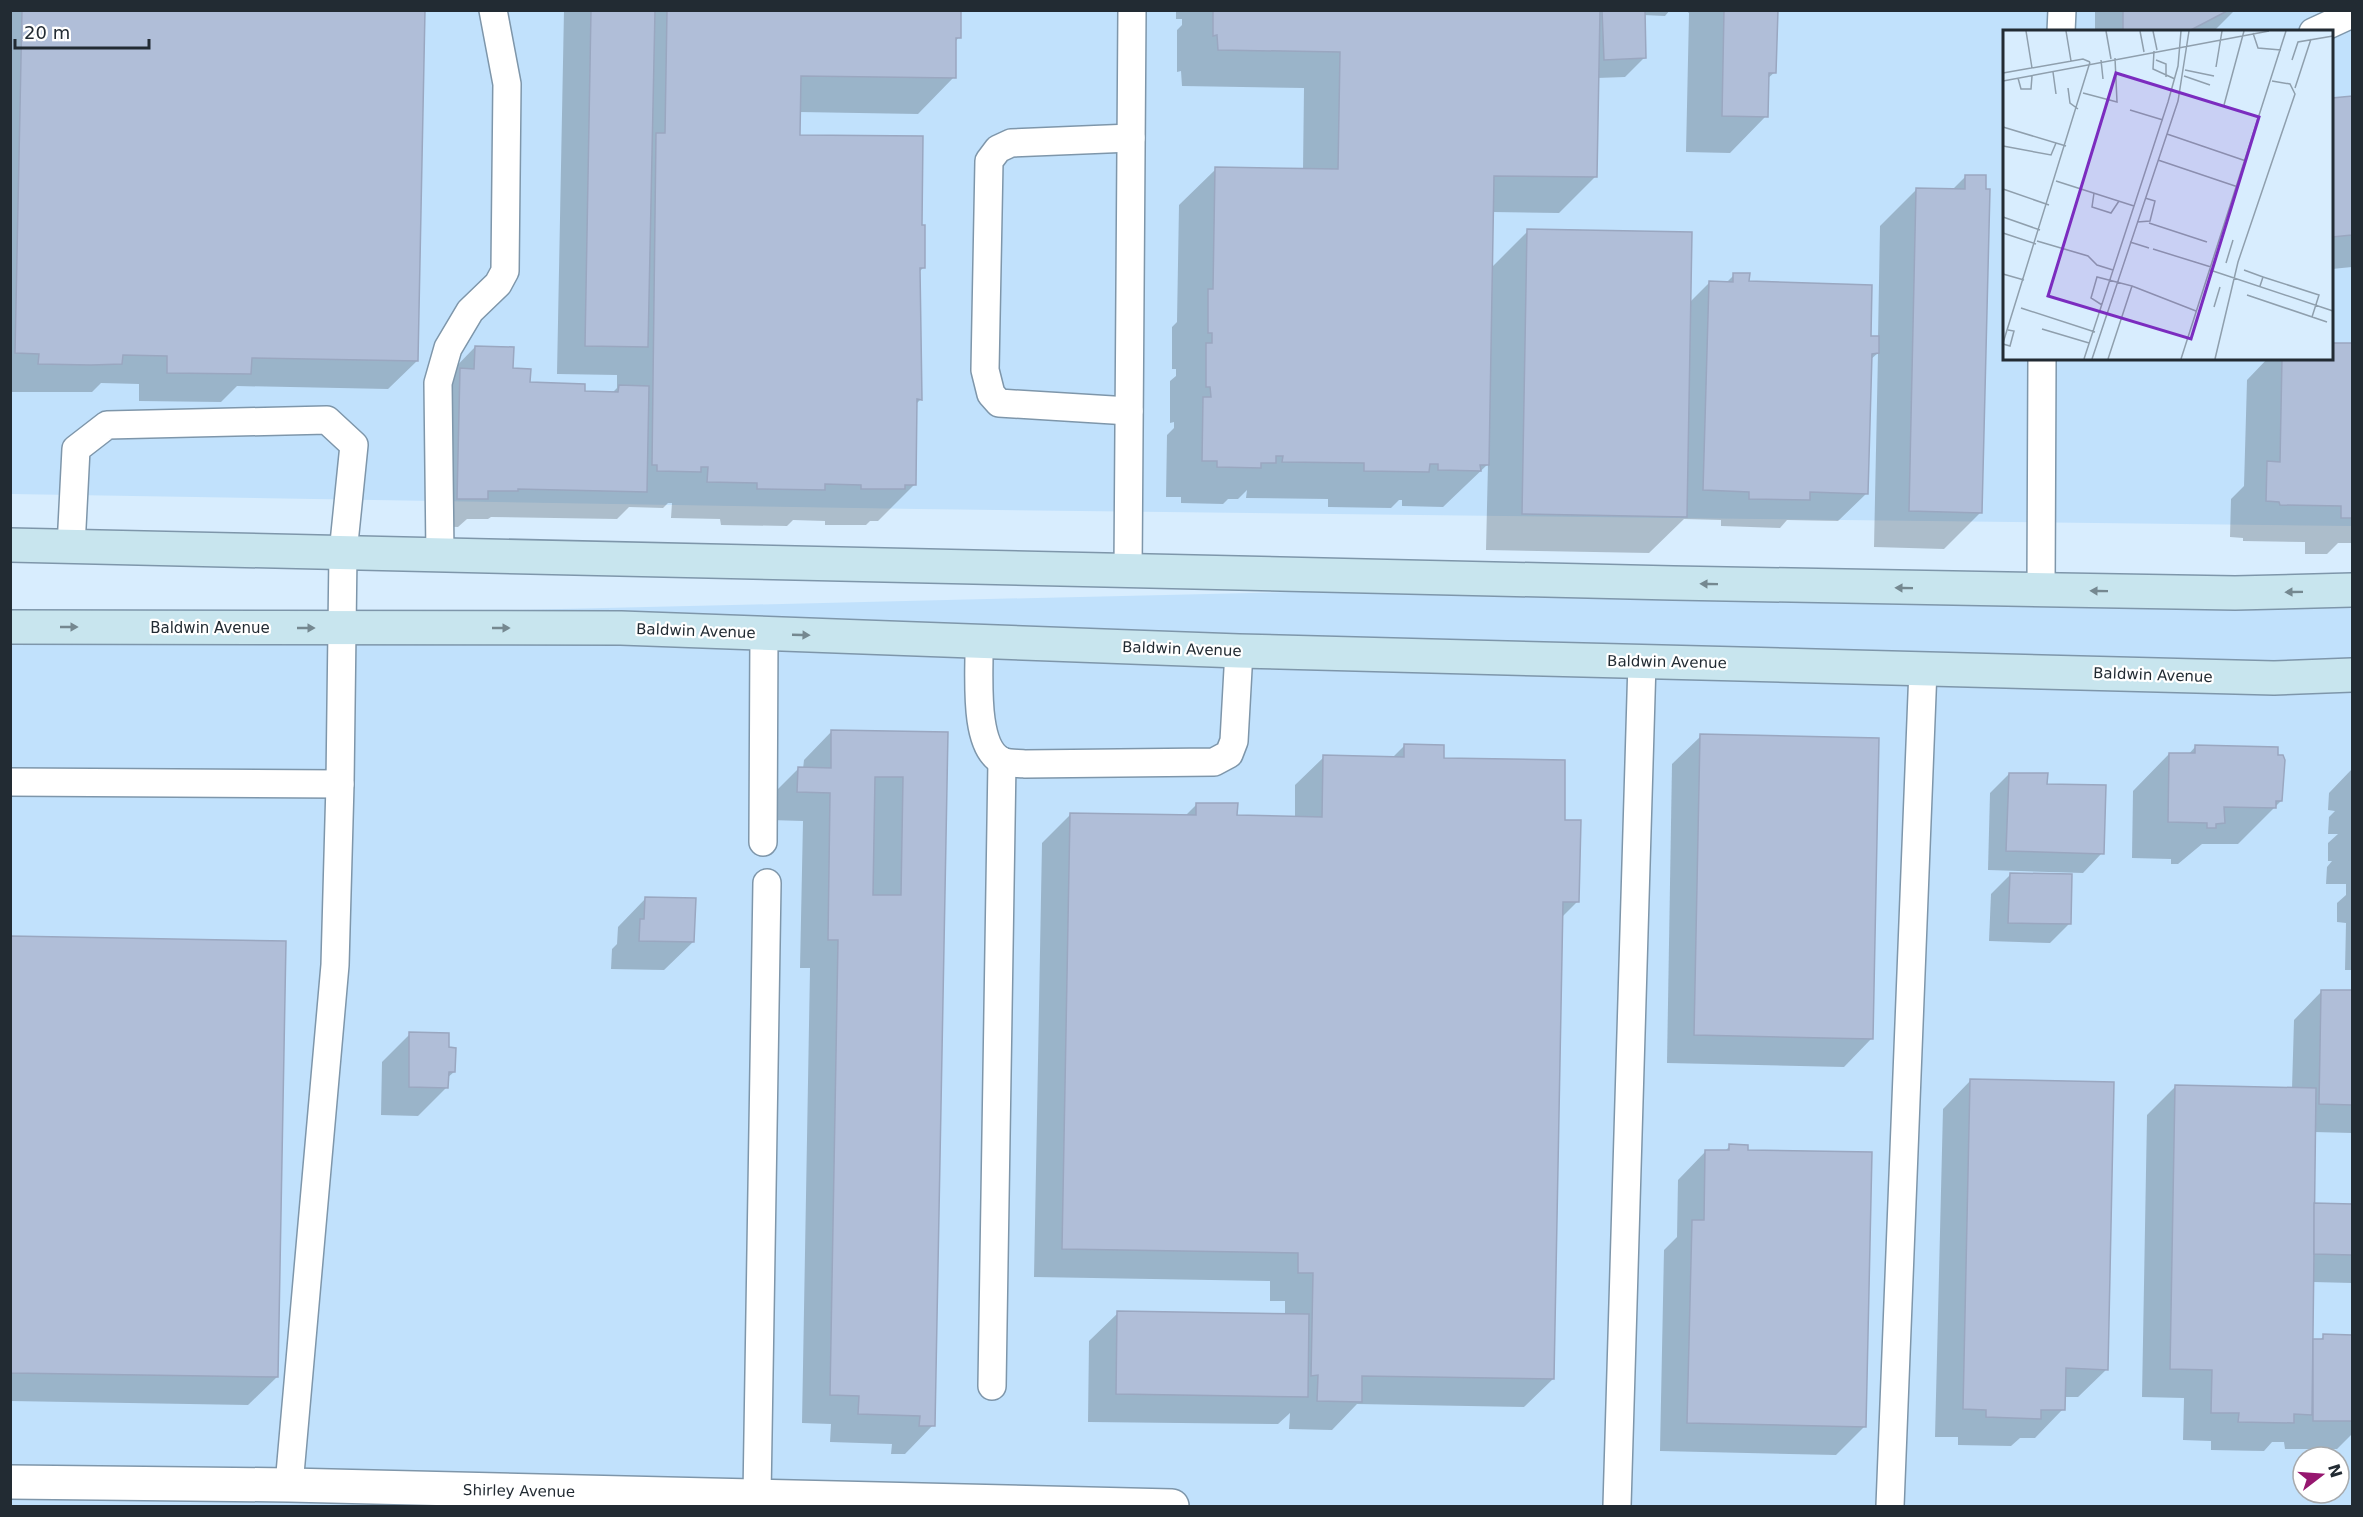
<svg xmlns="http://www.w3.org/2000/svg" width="2363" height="1517" font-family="'DejaVu Sans',sans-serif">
	<rect width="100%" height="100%" fill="#d8edfe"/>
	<!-- built -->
	<g fill="#c1e1fc" fill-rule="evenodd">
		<path d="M11,11H2352V526L917,509L11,494ZM2004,32H2332V358H2004Z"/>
		<path d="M1673,583L2352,590V1506H11V622ZM2303,1457H2339V1493H2303Z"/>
	</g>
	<!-- shadow -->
	<g fill="#0003">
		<polygon points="10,10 424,10 417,361 388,389 237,386 221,402 139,401 139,384 101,383 92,392 11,392"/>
		<polygon points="564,10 959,10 959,37 955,42 954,77 918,114 799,112 798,136 920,226 923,268 919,272 921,399 916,404 915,484 878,521 870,521 866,525 825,525 825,521 793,520 787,526 721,525 720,519 671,518 672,503 668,503 663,508 629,507 617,519 491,517 488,519 467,519 458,527 429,526 447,376 475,347 512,370 529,384 583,392 612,393 617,388 617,375 557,374"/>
		<polygon points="1176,10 1670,10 1665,16 1643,15 1644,58 1625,77 1597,78 1595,177 1559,213 1492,212 1491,268 1528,231 1689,303 1709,283 1726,283 1734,275 1869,338 1878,338 1880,226 1917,189 1952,190 1966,176 1981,512 1944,549 1874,547 1878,353 1870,360 1867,493 1838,521 1787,520 1780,528 1721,526 1721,520 1684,519 1649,553 1486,550 1488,464 1443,507 1402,506 1402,500 1399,500 1391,508 1328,507 1328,499 1246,498 1247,490 1238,499 1228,499 1223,504 1181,503 1181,497 1166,497 1167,435 1174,428 1174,422 1170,423 1170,381 1176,376 1176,369 1172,369 1172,327 1177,322 1179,205 1216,169 1303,170 1304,88 1182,86 1181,71 1177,72 1177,30 1182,25 1182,19 1176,19"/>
		<polygon points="1686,10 1776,10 1775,72 1767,79 1766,116 1730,153 1686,152 1689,13"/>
		<polygon points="2095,10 2235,10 2213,32 2095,32"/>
		<polygon points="2352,97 2352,267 2332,269 2332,99"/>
		<polygon points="2332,344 2352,345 2352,543 2338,543 2327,554 2305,554 2305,542 2243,541 2243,538 2230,537 2231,499 2244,486 2247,380 2268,358 2332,358"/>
		<polygon points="832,731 946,733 933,1425 905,1454 891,1454 892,1444 830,1442 831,1424 802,1423 810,968 800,968 803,821 770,820 770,797 798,769 803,769 804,760"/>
		<polygon points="1701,736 1872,1038 1844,1067 1667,1063 1672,764"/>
		<polygon points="1404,746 1443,759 1563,821 1578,901 1561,918 1553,1379 1524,1407 1357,1404 1332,1430 1289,1429 1290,1413 1278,1424 1088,1422 1089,1341 1118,1313 1285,1315 1285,1301 1270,1301 1270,1281 1034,1277 1042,843 1071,814 1185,816 1197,804 1236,817 1295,818 1295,785 1324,757 1392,758"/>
		<polygon points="2195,747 2276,756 2281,801 2238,844 2202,844 2178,864 2171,864 2171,859 2132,858 2133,791 2169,754 2188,755"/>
		<polygon points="2352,769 2352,970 2345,970 2346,923 2337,922 2337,903 2346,895 2346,884 2326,884 2327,867 2332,861 2328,861 2328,843 2338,834 2328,834 2329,817 2335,811 2328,810 2329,793"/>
		<polygon points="2009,774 2046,785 2102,853 2083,873 1988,870 1990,793"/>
		<polygon points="2011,874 2069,924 2050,943 1989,941 1991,894"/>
		<polygon points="646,898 693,942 664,970 611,969 612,949 617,944 618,927"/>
		<polygon points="10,937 277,1377 248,1405 10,1401"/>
		<polygon points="2322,991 2352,992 2352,1133 2314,1132 2313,1205 2352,1205 2352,1283 2313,1282 2312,1340 2319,1341 2324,1336 2352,1336 2352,1434 2337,1449 2285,1449 2284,1442 2272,1442 2264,1451 2211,1450 2211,1441 2183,1440 2184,1398 2142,1397 2147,1115 2176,1086 2292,1089 2294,1020"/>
		<polygon points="410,1034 454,1072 447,1078 447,1087 418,1116 381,1115 382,1062"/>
		<polygon points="1971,1080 2107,1369 2078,1397 2064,1397 2063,1409 2035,1438 2020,1438 2011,1446 1958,1445 1958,1437 1935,1437 1943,1109"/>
		<polygon points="1730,1146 1747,1152 1865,1426 1836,1455 1660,1451 1664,1250 1677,1237 1678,1180 1706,1151 1724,1152"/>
	</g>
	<!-- building -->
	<g fill="#b0bed8" stroke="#9aa7c0" stroke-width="1.5" fill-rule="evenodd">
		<polygon points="22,10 425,10 418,361 252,358 251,374 167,373 167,356 123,355 122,364 91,365 38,364 39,354 15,353"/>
		<polygon points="591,10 655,10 648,347 585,346"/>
		<polygon points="667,10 961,10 961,38 956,38 956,78 801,76 800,135 923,136 922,225 925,225 925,268 920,268 922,400 917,399 916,485 905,485 905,489 861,489 861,485 825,484 825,490 757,489 757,483 707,482 708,467 701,467 701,472 657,471 657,465 652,465 656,133 665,133"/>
		<polygon points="1213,10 1600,10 1597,177 1494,176 1489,465 1480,465 1481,471 1438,470 1438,464 1430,464 1429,472 1364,471 1364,463 1282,462 1283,456 1276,456 1276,463 1261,463 1261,468 1217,467 1217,461 1202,461 1203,397 1211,397 1210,387 1206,387 1206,343 1212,343 1212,333 1208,333 1208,289 1213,289 1215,167 1338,169 1340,52 1218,50 1217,35 1213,36"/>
		<polygon points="1602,10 1645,10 1646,58 1604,60"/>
		<polygon points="1724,10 1778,10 1776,73 1769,73 1768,117 1722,116"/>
		<polygon points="2123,10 2229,10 2187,32 2123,32"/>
		<polygon points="2352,96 2352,235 2332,237 2332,98"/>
		<polygon points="1965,175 1986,175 1986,189 1990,189 1982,513 1909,511 1916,188 1965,189"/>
		<polygon points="1527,229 1692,232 1687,517 1522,514"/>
		<polygon points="1733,273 1750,273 1749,281 1872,285 1871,336 1879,336 1879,353 1872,354 1868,494 1810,492 1810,500 1749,499 1749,492 1703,490 1709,281 1733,282"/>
		<polygon points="2332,343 2352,343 2352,518 2341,518 2341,506 2280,505 2279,502 2266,501 2267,461 2280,462 2282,358 2332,358"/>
		<polygon points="475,346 514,347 513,368 531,369 530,382 585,384 585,391 618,392 619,385 649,386 647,492 518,489 518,491 488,491 488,499 457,499 460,368 474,369"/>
		<path d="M831,730L948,732L935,1426H919L920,1416L858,1414L859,1396L830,1395L838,940H828L830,793L797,792L798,767L831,768ZM875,777H903L901,895H873Z"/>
		<polygon points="1700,734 1879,738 1873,1039 1694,1035"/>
		<polygon points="1404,744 1444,745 1444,758 1565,760 1565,820 1581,820 1579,902 1563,902 1554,1379 1362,1376 1362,1402 1317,1401 1318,1375 1311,1376 1313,1273 1298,1273 1298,1253 1062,1249 1070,813 1196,815 1196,803 1238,803 1237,815 1322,817 1323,755 1404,757"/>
		<polygon points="2195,745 2278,747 2278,755 2283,755 2285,760 2282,801 2276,801 2276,808 2224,807 2225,823 2216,824 2216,828 2207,828 2207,823 2168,822 2169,753 2195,753"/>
		<polygon points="2009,773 2048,773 2047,784 2106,785 2104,854 2006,851"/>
		<polygon points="2010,873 2072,874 2071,924 2008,923"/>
		<polygon points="645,897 696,898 694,942 639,941 640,919 644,919"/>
		<polygon points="10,936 286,941 278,1377 10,1373"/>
		<polygon points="2321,990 2352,990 2352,1105 2319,1104"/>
		<polygon points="409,1032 449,1033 449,1047 456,1048 455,1072 449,1072 448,1088 409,1087"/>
		<polygon points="1970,1079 2114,1082 2108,1370 2066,1368 2065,1410 2041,1410 2041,1419 1986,1417 1986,1410 1963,1409"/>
		<polygon points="2175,1085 2316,1088 2312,1415 2294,1414 2294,1423 2238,1422 2239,1413 2211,1413 2212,1370 2170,1369"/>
		<polygon points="1729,1144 1748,1145 1748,1150 1872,1152 1866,1427 1687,1423 1692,1220 1704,1220 1705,1150 1729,1150"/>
		<polygon points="2314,1203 2352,1204 2352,1255 2314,1254"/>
		<polygon points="1117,1311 1309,1314 1308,1397 1116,1394"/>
		<polygon points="2323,1334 2352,1335 2352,1421 2313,1421 2313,1339 2323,1339"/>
	</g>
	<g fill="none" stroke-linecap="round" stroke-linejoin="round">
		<!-- service casing -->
		<g stroke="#7e96aa" stroke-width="30">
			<g id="service">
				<polyline points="2061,32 2062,10"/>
				<polyline points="2313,32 2352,14"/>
				<polyline points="1129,411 999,403 991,394 985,370 989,161 998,149 1011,143 1131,138"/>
				<polyline points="440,555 438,383 448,348 470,311 498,284 505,271 507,84 493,10"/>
				<polyline points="1128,571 1132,10"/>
				<polyline points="2041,590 2042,358"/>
				<path d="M979,642C980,670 972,747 1002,761C1008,764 1019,763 1025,764L1214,762L1229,754L1234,741L1239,651"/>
				<polyline points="10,782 340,784 343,553 354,445 327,420 107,425 76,449 71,547"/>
				<polyline points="763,842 764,634"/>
				<polyline points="992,1386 1002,761"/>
				<polyline points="289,1485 335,965 340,784"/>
				<polyline points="757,1496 767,883"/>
				<polyline points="1617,1506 1642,662"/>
				<polyline points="1890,1506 1923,669"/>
			</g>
		</g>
		<!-- minor casing -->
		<g stroke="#7e96aa" stroke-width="36">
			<polyline id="minor" points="10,1482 289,1485 1172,1506"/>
		</g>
		<!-- secondary casing -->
		<g stroke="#7e96aa" stroke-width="36">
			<g id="secondary">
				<polyline points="10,545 1673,583 2235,593 2352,590"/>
				<polyline points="10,627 621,628 1239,651 2274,678 2352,675"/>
			</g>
		</g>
		<!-- service -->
		<use href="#service" stroke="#fff" stroke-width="27"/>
		<!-- minor -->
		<use href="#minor" stroke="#fff" stroke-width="33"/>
		<!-- secondary -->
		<use href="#secondary" stroke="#c8e5ee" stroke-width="33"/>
	</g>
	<!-- one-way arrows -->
	<defs><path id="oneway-solid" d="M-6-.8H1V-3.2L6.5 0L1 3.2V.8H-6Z" transform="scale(1.5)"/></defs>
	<g fill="#758890">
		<use href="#oneway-solid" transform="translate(1709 584) rotate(-179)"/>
		<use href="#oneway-solid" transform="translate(1904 588) rotate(-179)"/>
		<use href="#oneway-solid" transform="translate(2099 591) rotate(-179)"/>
		<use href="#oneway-solid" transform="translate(2294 592) rotate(179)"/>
		<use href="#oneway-solid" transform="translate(69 627)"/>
		<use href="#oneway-solid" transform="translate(306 628)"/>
		<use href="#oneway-solid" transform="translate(501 628)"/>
		<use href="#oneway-solid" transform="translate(801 635) rotate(2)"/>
	</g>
	<g text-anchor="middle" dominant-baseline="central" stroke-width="4.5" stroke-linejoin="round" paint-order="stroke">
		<!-- street labels -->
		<g font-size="15" fill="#222b33" stroke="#fff">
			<text x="210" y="628">Baldwin Avenue</text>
			<text transform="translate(696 631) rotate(2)">Baldwin Avenue</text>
			<text transform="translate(1182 649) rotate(2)">Baldwin Avenue</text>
			<text transform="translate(1667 662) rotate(1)">Baldwin Avenue</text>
			<text transform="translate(2153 675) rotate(2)">Baldwin Avenue</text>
			<text transform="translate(519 1491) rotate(1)">Shirley Avenue</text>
		</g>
	</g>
	<!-- overview -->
	<g transform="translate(2003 30)">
		<rect width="330" height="330" fill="#d8edfe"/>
		<path fill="none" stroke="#8f9fad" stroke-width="1.5" d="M23,1L29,38M63,1L68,31M103,1L108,29M137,1L141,22M150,1L154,20M250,3L255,18L278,20M151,21L150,39L172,49M98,30L100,49M153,30L163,34V47M289,30L295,12L330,6M213,37L219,1M182,40L211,46M50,42L53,64M0,43L80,29L87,32M181,46L207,55M15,48L18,59H28L29,46M0,51L266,1M65,58L67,73L75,79M292,58L308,9M80,63L114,72L112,28M221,75L241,1M127,80L160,90M0,97L63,116M164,104L243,131M0,116L48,125L53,113M155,130L235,157M53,151L131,176M0,159L46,175M91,163L89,177L108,183L116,171M0,187L37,200M134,192L147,191L152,171L142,168M146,193L204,212M0,203L33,214M34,211L85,226L94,235L110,240M127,212L146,218M150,219L208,237M223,233L230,210M207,240L330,281M241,240L260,247M0,244L21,250M129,256L193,281M257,256L260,247L316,265L309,287M244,265L324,292M99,275L88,268L94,247L129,256L105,329M211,277L217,257M18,278L92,302M39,299L86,313M0,313L87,32M0,314L7,316L11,301L5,300M81,329L165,72L175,36L178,1M89,329L175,71L186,1M178,329L283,1M212,329L235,232L292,64L287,54L269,51"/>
		<path fill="#7b2cbf" fill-opacity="0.15" stroke="#7b2cbf" stroke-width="3" d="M113,43L256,87L188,309L45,266Z"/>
		<rect width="330" height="330" fill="none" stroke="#222b33" stroke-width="3"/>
	</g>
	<!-- border -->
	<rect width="2363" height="1517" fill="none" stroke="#222b33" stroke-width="24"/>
	<!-- north arrow -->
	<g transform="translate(2321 1475) rotate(73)"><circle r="28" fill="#ffffff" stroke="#a7aaad" stroke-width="1.5"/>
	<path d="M0-4.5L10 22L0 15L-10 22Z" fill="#96176f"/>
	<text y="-9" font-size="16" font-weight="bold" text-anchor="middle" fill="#222b33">N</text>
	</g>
	<!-- scale -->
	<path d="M15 39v9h134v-9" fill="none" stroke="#222b33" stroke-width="3"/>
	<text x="24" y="39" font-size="18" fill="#222b33" stroke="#ffffff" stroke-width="4.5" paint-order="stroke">20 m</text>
</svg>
